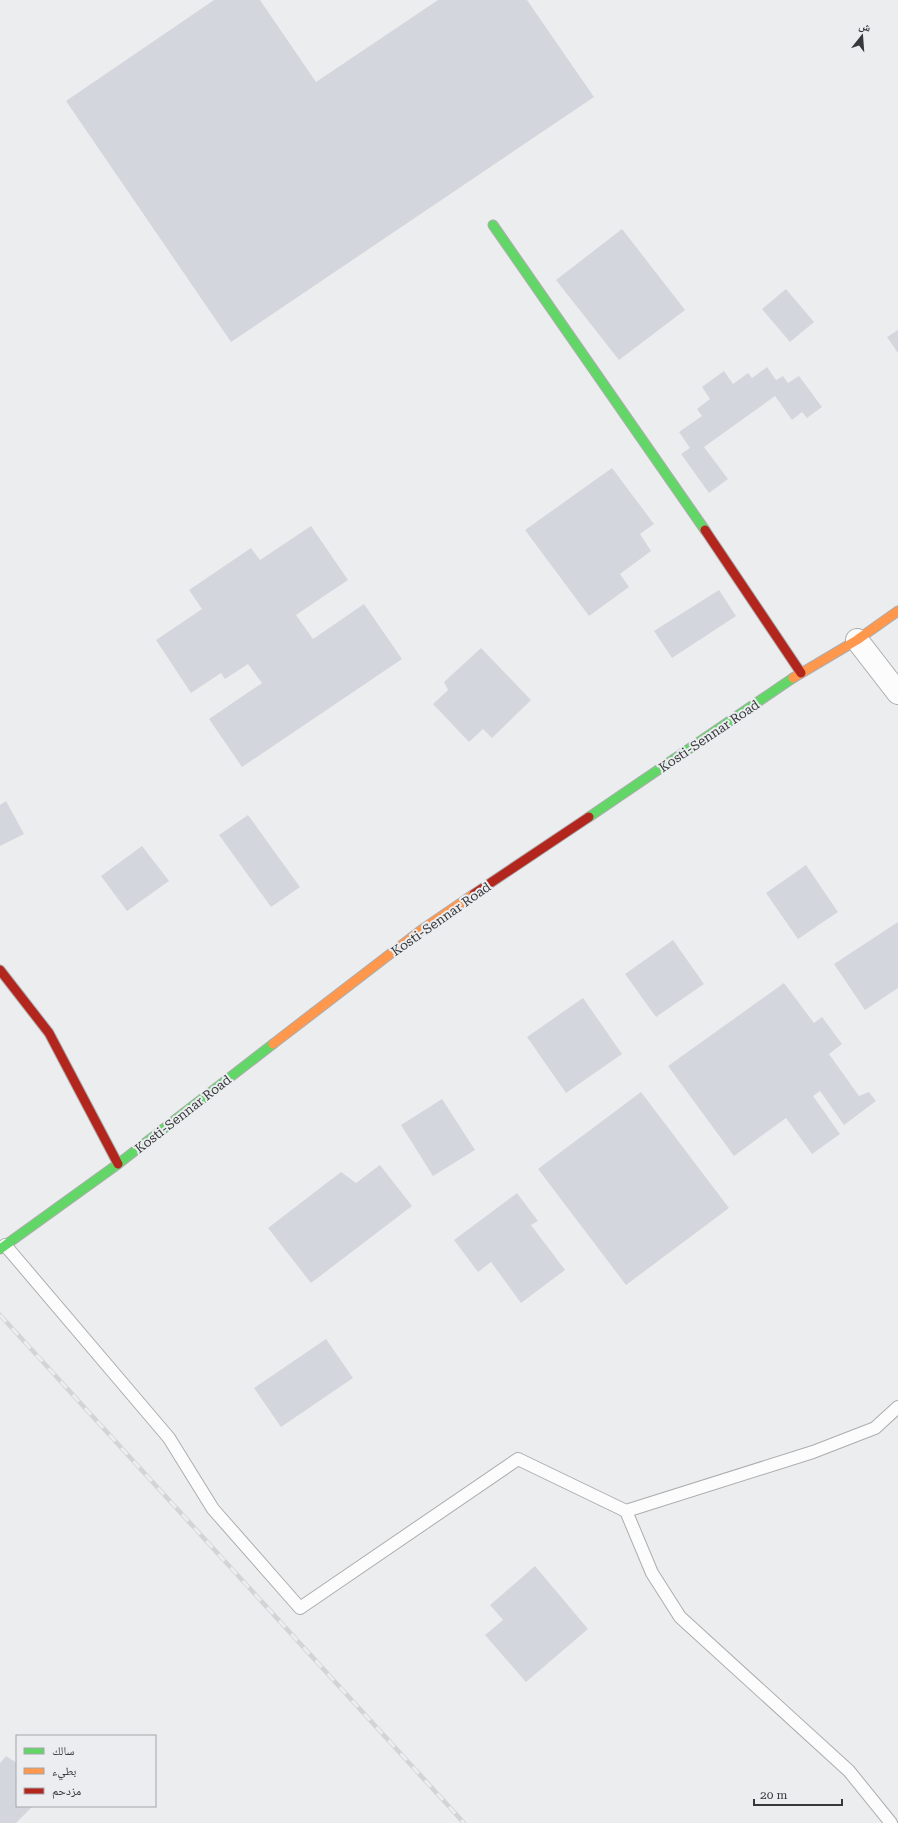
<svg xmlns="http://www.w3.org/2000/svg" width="898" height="1823" font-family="'Roboto Serif','Noto Naskh Arabic',serif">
	<rect width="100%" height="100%" fill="#ecedef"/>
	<!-- building -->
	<g fill="#d3d7dd">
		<polygon points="214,0 260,0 316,82 438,0 527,0 594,97 231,342 66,101"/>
		<polygon points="622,229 685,310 619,360 556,280"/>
		<polygon points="786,289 814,322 790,342 762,309"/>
		<polygon points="898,330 898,353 887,337"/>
		<polygon points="767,367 776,380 783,376 788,383 799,376 822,407 807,418 802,412 792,420 775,396 704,447 728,479 709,493 681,454 690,448 679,432 702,416 697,409 710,399 702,387 724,371 733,384 748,373 752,378"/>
		<polygon points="612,468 654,524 640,534 651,551 620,574 629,587 589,616 525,530"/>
		<polygon points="311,526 348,580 296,615 313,639 364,604 402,659 242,767 209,719 262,683 248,664 225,679 221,673 191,693 156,640 202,609 189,590 251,548 260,560"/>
		<polygon points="719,590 736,616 672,658 654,631"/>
		<polygon points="481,648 531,700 492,738 483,729 469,742 433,704 448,690 444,682"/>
		<polygon points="6,801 24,834 0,846 0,805"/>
		<polygon points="248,815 300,887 271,907 219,835"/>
		<polygon points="142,846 169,881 127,911 101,876"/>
		<polygon points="806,865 838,912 798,939 766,893"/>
		<polygon points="898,922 898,988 865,1010 834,964"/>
		<polygon points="673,940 704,984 656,1017 625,974"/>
		<polygon points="784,983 814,1023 822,1017 842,1044 829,1054 859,1096 869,1092 876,1101 844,1125 820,1091 813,1096 840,1134 812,1154 786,1118 734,1156 668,1066"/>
		<polygon points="583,998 622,1054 566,1093 527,1037"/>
		<polygon points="641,1092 729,1208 626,1285 538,1169"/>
		<polygon points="442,1099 475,1150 433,1176 401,1125"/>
		<polygon points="380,1165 412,1206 311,1283 268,1228 341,1172 356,1183"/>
		<polygon points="517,1193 538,1221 531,1225 565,1270 521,1303 491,1262 478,1272 454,1240"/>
		<polygon points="326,1339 353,1378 281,1427 254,1388"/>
		<polygon points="535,1566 588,1629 526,1682 485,1635 503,1620 490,1605"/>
		<polygon points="6,1756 17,1763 17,1806 33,1806 16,1823 0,1823 0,1763"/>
	</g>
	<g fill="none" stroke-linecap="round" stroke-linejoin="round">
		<!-- lane casing -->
		<g stroke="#adadaf" stroke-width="14">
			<g id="lane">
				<polyline points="5,1245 169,1438 213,1509 300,1608 518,1459 626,1511 813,1452 875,1428 898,1407"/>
				<polyline points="626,1511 652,1573 680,1617 849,1771 891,1823"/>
			</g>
		</g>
		<!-- street casing -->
		<g stroke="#adadaf" stroke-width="24">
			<polyline id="street" points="857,640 898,693"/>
		</g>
		<!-- fast casing -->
		<g stroke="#adadaf" stroke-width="11">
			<g id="fast">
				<polyline points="493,225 705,530"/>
				<polyline points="589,817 793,678"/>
				<polyline points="0,1249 118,1164 273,1044"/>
			</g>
		</g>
		<!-- slow casing -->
		<g stroke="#adadaf" stroke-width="11">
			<g id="slow">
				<polyline points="793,678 857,640 898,611"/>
				<polyline points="273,1044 420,931 474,894"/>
			</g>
		</g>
		<!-- jam casing -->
		<g stroke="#adadaf" stroke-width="11">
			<g id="jam">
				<polyline points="705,530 801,673"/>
				<polyline points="474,894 589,817"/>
				<polyline points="0,970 49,1033 118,1164"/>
			</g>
		</g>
		<!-- lane -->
		<use href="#lane" stroke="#fcfcfd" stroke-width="12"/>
		<!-- street -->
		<use href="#street" stroke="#fcfcfd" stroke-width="22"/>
		<!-- fast -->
		<use href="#fast" stroke="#63d668" stroke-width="9"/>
		<!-- slow -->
		<use href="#slow" stroke="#ff974d" stroke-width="9"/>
		<!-- jam -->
		<use href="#jam" stroke="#b3261e" stroke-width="9"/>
		<!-- rail casing -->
		<g stroke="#d3d4d4" stroke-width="4.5">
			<polyline id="rail" points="0,1315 464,1823"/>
		</g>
		<!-- rail -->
		<use href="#rail" stroke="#ebedf0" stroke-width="3" stroke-dasharray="9" stroke-linecap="butt"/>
	</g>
	<g text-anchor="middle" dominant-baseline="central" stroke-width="4" stroke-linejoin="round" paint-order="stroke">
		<!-- street labels -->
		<g font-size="13" fill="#373839" stroke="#ebedf0">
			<text transform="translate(709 736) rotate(-34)">Kosti-Sennar Road</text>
			<text transform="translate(441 919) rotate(-35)">Kosti-Sennar Road</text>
			<text transform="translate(183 1114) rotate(-38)">Kosti-Sennar Road</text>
		</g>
	</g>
	<!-- legend -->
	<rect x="16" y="1735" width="140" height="72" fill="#ebedf0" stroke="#a3a5a7"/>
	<rect x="24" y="1748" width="20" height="6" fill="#63d668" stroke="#a3a5a7"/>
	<text x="52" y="1755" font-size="12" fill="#373839">سالك</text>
	<rect x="24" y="1768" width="20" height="6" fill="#ff974d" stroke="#a3a5a7"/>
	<text x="52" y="1775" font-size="12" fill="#373839">بطيء</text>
	<rect x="24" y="1788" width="20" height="6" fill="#b3261e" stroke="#a3a5a7"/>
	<text x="52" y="1795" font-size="12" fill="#373839">مزدحم</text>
	<!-- north arrow -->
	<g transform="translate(862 36) rotate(17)" stroke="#ebedf0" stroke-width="3" paint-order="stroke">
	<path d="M0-3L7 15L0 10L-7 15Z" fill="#373839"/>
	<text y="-6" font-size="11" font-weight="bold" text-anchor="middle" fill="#373839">ش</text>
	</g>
	<!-- scale -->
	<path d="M754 1799v6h88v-6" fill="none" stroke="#373839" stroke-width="2"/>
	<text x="760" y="1799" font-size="12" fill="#373839" stroke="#ebedf0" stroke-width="3" paint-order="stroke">20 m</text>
</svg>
